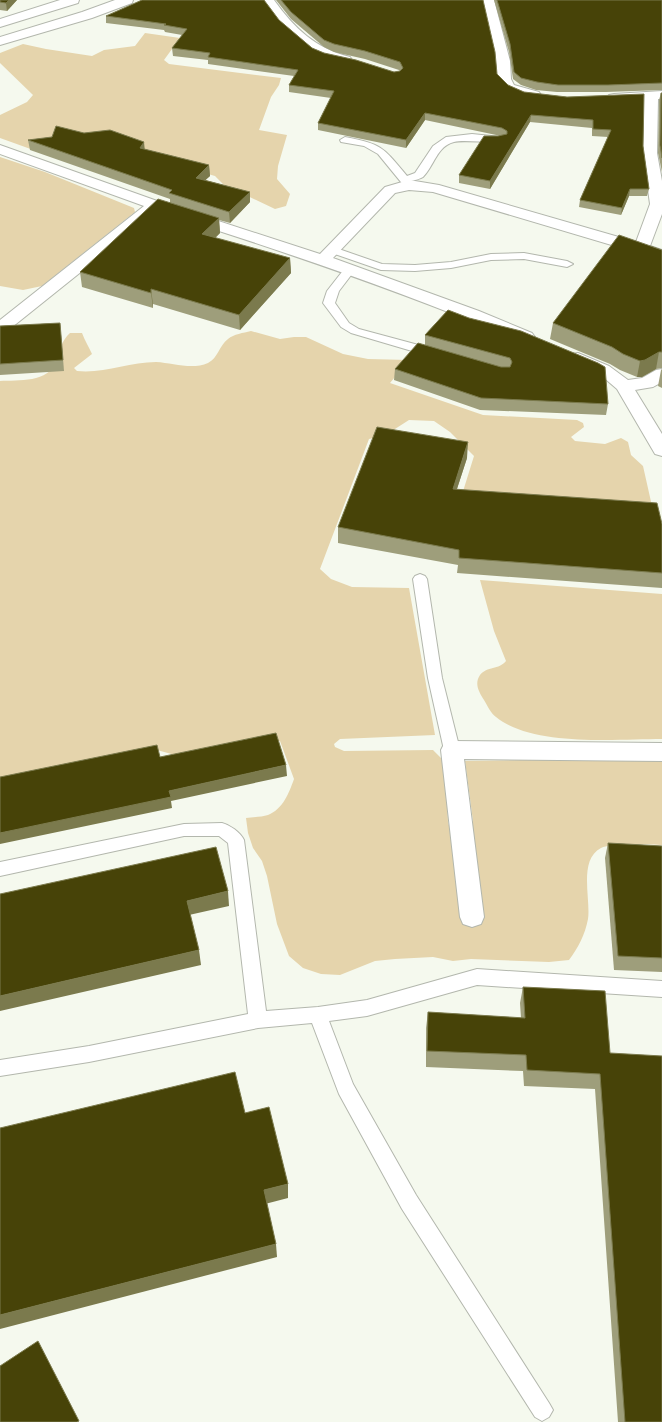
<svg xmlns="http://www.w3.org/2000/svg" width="662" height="1422" font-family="Arial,sans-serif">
	<rect width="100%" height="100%" fill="#f5f9ee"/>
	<!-- green -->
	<g fill="#e5d4ac">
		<polygon points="145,33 180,38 164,60 169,64 281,78 279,85 271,97 259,130 287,135 278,166 277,179 290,194 286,206 275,209 224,185 215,176 180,166 50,156 0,138 0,115 27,102 33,95 0,63 0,53 23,44 46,49 92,56 104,50 135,46"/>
		<polygon points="0,157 45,172 134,208 135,212 42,286 23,290 0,286"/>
		<path d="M251,331L280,339L294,337H306L343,354L368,359L409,360L390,383L483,415L577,420L583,423L584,427L571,437L575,441L605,444L621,438L628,442L631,455L643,466L654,515L460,501L474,456L450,432L434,421L409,420L384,436L369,439L320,569L331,579L352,587L409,588L435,735L340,739L334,744L335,747L344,751L433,750L445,762L448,822L450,829L460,832L473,821L465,761L578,759L662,760V845C651,844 609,843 601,848C578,860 591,899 588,919C585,935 578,948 569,960L549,962L471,959L453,961L433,957L395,959L375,961L340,975L321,974L303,968L289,956L277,924L267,876L262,861L253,848L248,833L246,818C253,817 262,817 268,815C283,809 289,793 294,779L280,741L204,756L175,755L157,750L0,782V381C18,380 49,383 56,361C59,351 62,340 70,333H82C85,341 89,347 92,354L74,368L77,371C103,374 129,362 156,362C173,363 192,370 208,363C218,358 219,346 228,339C234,334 243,333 251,331Z"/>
		<path d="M480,580L662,594V739C616,739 533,747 496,717C491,714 487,705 484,700C479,692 474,684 480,675C487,666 499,670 506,661L494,631Z"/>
	</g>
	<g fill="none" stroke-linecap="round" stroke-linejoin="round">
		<!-- service casing -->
		<g stroke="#b3b7ad" stroke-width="2">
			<g id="service">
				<path d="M472,134L501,137L506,140C501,145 465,139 454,142C437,146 434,166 423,177C420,179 415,180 411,181L414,185L409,188L405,187L378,154L364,146L341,142L340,140L345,137C382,144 383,147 407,176L415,173L433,146L446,137Z"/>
				<polygon points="333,247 382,264 415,265 451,262 491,254 524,253 567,261 573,264 567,267 524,259 491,260 451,268 415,271 381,270 329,252 328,250 329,248"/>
				<polygon points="349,267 355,270 339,291 335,303 349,323 359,329 437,350 439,353 437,356 429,356 351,333 341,327 323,303 327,291 345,268"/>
				<polygon points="420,574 425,576 427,579 442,678 460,750 457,754 452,756 447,754 444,750 428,678 413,579 415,576"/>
				<path d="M222,823C230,825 240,832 244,840L266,1011L318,1007L367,1000L477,969L662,981V997L477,985L367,1016L329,1021L353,1084L416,1195L549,1403L553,1410L549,1417L542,1421L535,1417L402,1209L339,1094L312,1023L258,1028L89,1062L0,1076V1060L89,1046L248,1014L228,843L219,836H184L0,876V862L184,824Z"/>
			</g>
		</g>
		<!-- minor casing -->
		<g stroke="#b3b7ad" stroke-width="2">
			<g id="minor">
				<path d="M261,0H274C295,29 315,48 350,57L352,60L350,63C317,71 277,23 261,0Z"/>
				<polygon points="482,0 494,0 510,61 511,79 514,85 539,92 541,95 539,98 534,99 520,96 504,91 502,88 497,79 496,61"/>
				<path d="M662,91V99H658L657,153L662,181V214L650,246L662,250V260L433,192L409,190L395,193L333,258L479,311L532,333L535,337L532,341L526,342L520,341C401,291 280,250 157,211L6,332L0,333V320L144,206L0,154V145L160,202L320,254L385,187L409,180L439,185L636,242L650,204L643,153L644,100L614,102L609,101L607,98L609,95L614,94Z"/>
				<polygon points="578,353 609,366 628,380 642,378 656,370 662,369 662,382 653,387 635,390 662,434 662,456 655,454 617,389 603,377 572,362 569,358 572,354"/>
				<polygon points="452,741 662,743 662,761 464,759 484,917 481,924 472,927 463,924 460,917 441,750 444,744"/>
			</g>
		</g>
		<!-- trunk casing -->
		<g stroke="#b3b7ad" stroke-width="2">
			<g id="trunk">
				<polygon points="60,0 79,0 78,3 0,27 0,19"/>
				<polygon points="115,0 133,0 132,3 92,18 0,45 0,37 82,12"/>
			</g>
		</g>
		<!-- service -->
		<use href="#service" fill="#fff" fill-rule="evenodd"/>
		<!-- minor -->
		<use href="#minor" fill="#fff" fill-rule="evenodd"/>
		<!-- trunk -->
		<use href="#trunk" fill="#fff" fill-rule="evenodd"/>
	</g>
	<!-- wall -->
	<g fill="#9e9e7b">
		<polygon points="0,0 17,0 7,11 0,10"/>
		<polygon points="276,0 483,0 497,74 508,85 524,92 567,97 643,146 649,189 647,196 629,196 621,215 579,207 580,200 608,137 592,136 592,128 530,122 490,189 459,183 459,175 498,136 501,136 425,120 406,148 318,130 318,123 331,98 289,92 289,85 294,76 208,64 208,60 173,56 172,48 182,35 165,32 164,30 106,23 106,16 279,20 312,48 324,53 394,72 400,71 399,70 365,59 334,52 324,47 291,19"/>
		<polygon points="494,0 662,0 662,90 606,92 557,92 536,90 521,85 513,79 509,52"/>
		<polygon points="661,93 662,93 662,172 658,153 659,100"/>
		<polygon points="84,133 144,142 144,149 209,165 210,176 205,180 250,192 250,202 230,223 219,220 220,233 215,238 290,258 291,273 240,330 153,304 153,308 82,287 80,272 170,202 170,199 30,150 28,140"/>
		<polygon points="662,250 662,368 656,369 642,377 637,377 620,370 610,364 550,339 553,323"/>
		<polygon points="448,310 608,404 606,415 480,410 394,380 395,369 425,345 425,335"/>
		<polygon points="60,323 61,334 64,371 0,375 0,326"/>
		<polygon points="662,369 662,388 658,386 661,370"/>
		<polygon points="467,458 457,489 662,524 662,588 457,573 458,565 338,543 338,527"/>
		<polygon points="608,843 662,846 662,972 614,970 605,858"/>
		<polygon points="523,987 610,1053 662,1422 618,1422 595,1089 524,1086 523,1071 426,1067 426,1028 428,1012 521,1018 520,1003"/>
	</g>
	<!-- shaded-wall -->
	<g fill="#7b7a4d">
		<polygon points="9,0 17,0 7,11 6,3"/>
		<polygon points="425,113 425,120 406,148 406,140"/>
		<polygon points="531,115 530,122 490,189 490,181"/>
		<polygon points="144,142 145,152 140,148"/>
		<polygon points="209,165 210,176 197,188 196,178"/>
		<polygon points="630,189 629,196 621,215 622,208"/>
		<polygon points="250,192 250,202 230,223 229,212"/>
		<polygon points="219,218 220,233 204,249 202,234"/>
		<polygon points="290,258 291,273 240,330 239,315"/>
		<polygon points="151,289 153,304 153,308 151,293"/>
		<polygon points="659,352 656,369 642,377 637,377 640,361"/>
		<polygon points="468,442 467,458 452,504 453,489"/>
		<polygon points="286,765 287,776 171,801 172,808 0,844 0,833 169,791"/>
		<polygon points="228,891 229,906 189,915 187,901"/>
		<polygon points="199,950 201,965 0,1011 0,996"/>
		<polygon points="288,1184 288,1198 265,1204 264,1190"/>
		<polygon points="276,1244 277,1257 0,1329 0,1315"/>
	</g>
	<!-- building -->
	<g fill="#474308" stroke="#7b7a4d">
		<polygon points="0,0 9,0 6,3 0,2"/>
		<polygon points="142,0 264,0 279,20 312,48 324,53 356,60 394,72 400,71 403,68 400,62 365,51 334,44 324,40 291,12 281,0 483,0 495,52 497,74 508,85 524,92 567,97 644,94 643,146 649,189 630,189 622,208 580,200 611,130 593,129 593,120 531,115 490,181 459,175 484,136 498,136 507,134 507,131 502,128 425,113 406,140 318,123 334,91 289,85 298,70 208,57 210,53 172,48 187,29 164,25 166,24 106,16"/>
		<polygon points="497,0 662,0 662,83 608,85 558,85 537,82 521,78 514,72 510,44"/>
		<polygon points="661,93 662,93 662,158 660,145"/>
		<polygon points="56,126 84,133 110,130 144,142 140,148 209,165 196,178 250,192 229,212 169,193 172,190 28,140 52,137"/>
		<polygon points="158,199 219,218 202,234 290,258 239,315 151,289 151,293 80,272"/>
		<polygon points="619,235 662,250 662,352 659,352 645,360 640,361 623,354 612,347 553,323"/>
		<polygon points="448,310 469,318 521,331 598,363 605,367 608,404 481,398 395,369 418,343 501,367 510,367 512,362 510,358 425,335"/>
		<polygon points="60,323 63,360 0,364 0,326"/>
		<polygon points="377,427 468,442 453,489 657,503 662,524 662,573 459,558 459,550 338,527"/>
		<polygon points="276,733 286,765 169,791 171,797 0,833 0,777 157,745 160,757"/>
		<polygon points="608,843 662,846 662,958 618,956"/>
		<polygon points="216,847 228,891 187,901 199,950 0,996 0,894"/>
		<polygon points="523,987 605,991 610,1053 662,1056 662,1422 625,1422 600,1074 527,1070 526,1055 427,1051 428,1012 525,1018"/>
		<polygon points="235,1072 245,1113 269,1107 288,1184 264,1190 276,1244 0,1315 0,1128"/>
		<polygon points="38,1341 79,1421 77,1422 0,1422 0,1366"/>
	</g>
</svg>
